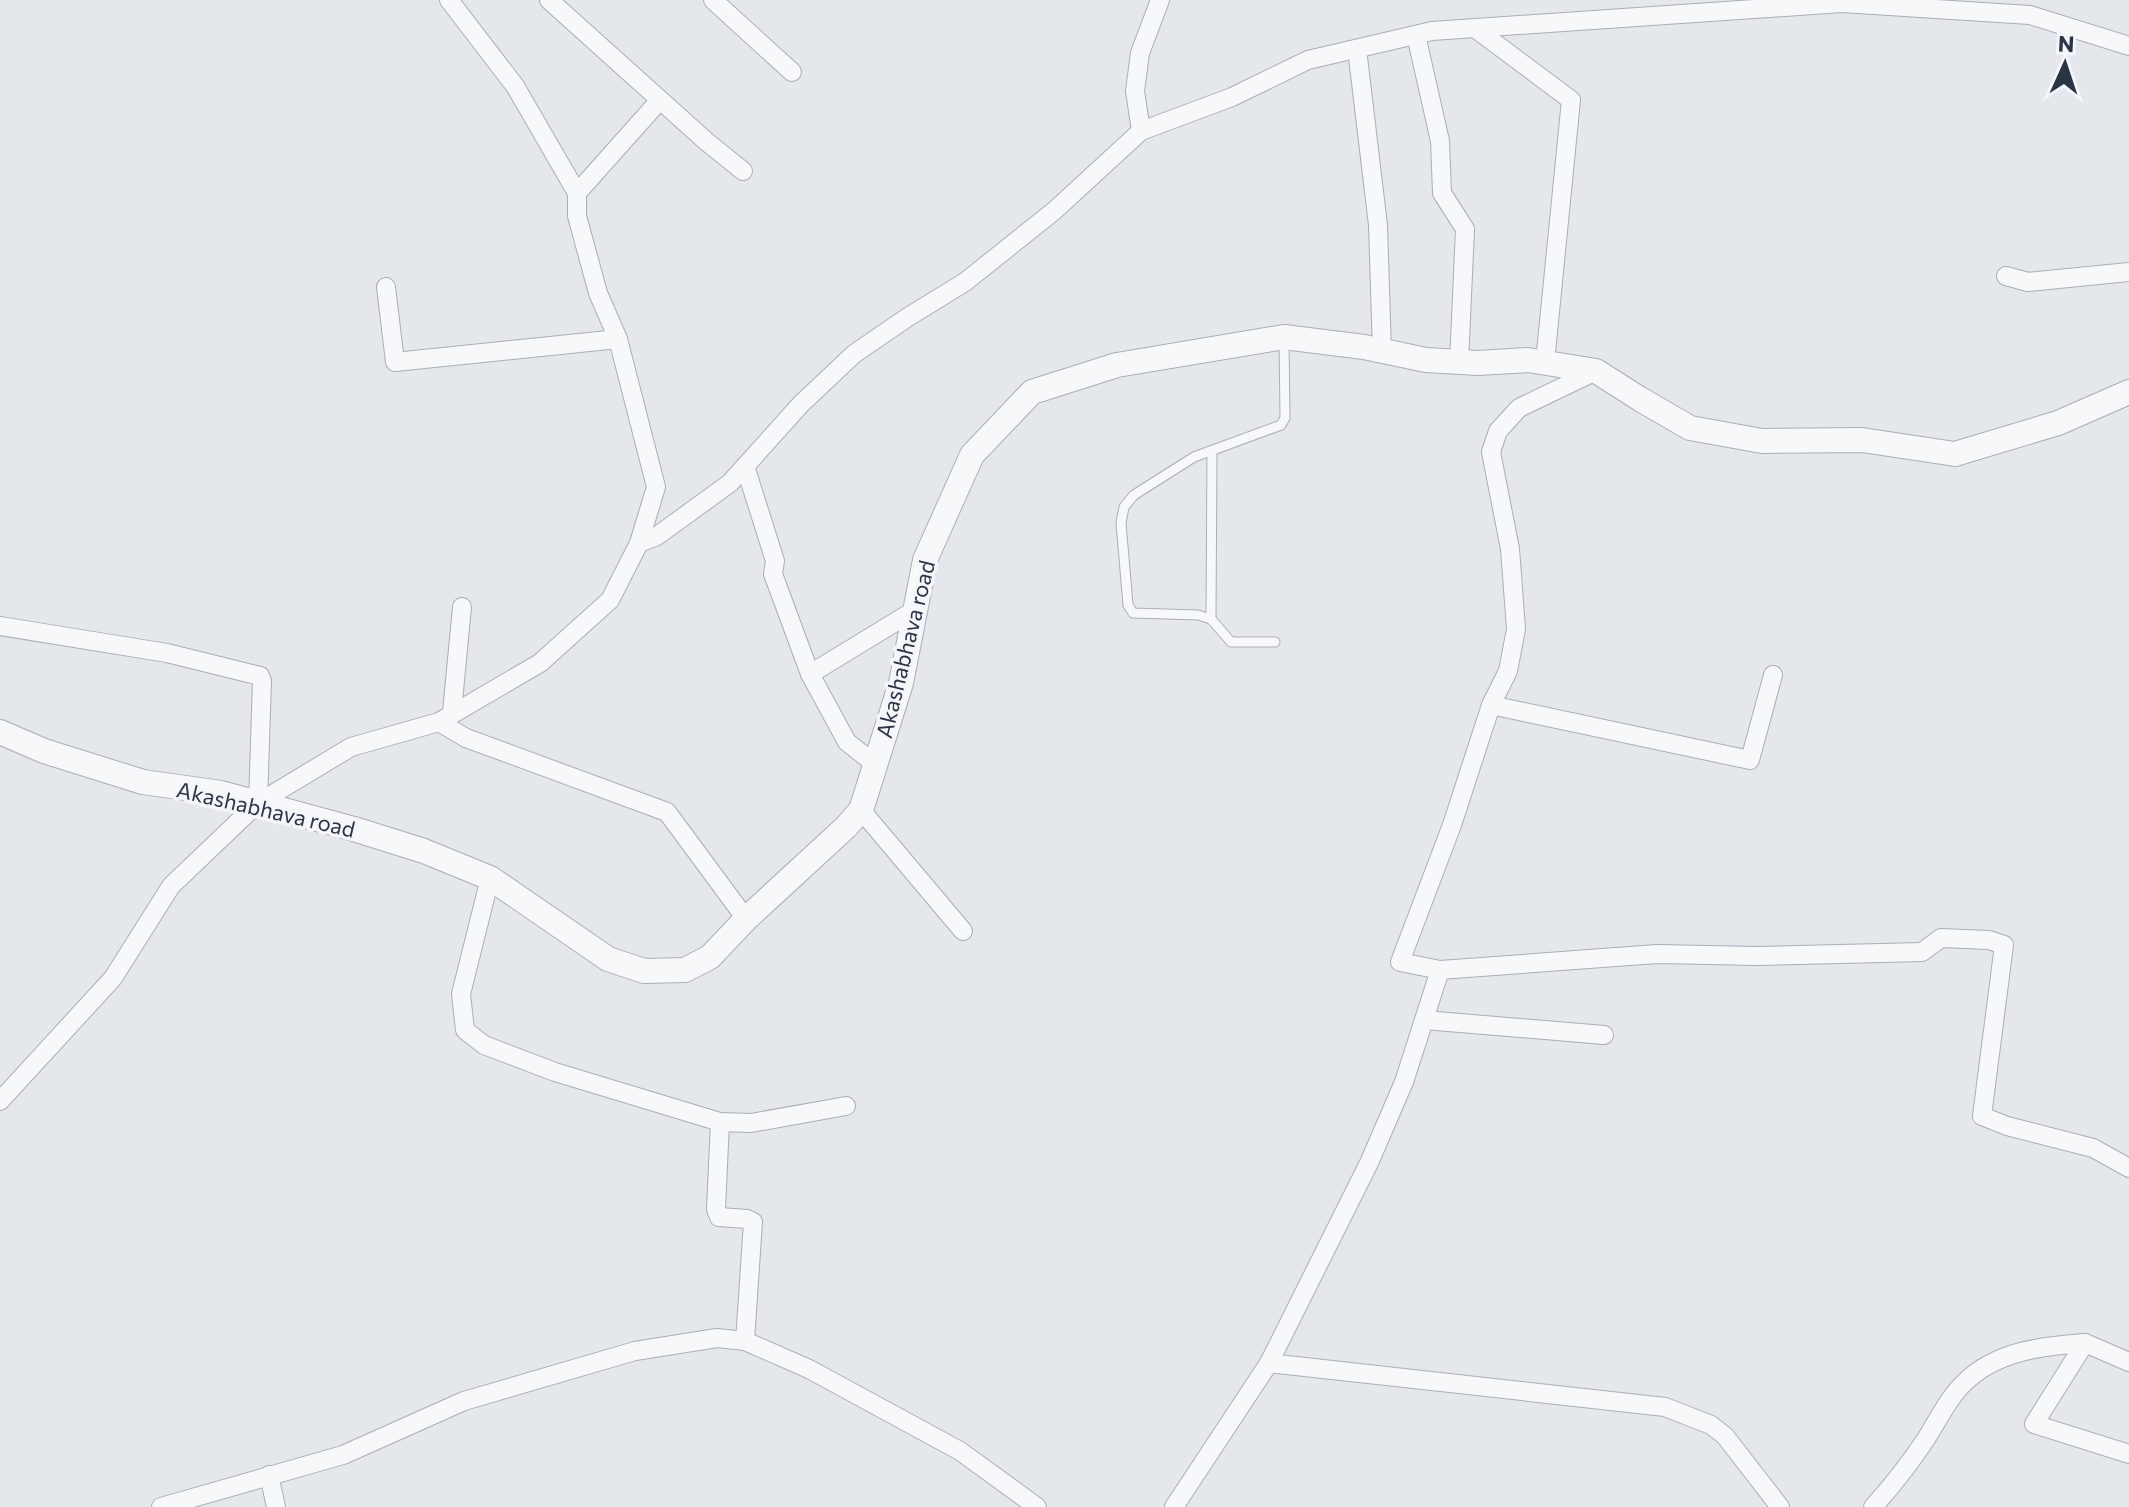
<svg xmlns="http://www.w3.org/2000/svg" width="2129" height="1507" font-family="Commissioner,sans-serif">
	<rect width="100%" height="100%" fill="#e4e7ec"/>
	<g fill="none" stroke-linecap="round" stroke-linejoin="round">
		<!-- service casing -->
		<g stroke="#a9aeb7" stroke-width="11">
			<g id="service">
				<polyline points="1211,619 1212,451"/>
				<polyline points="1275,642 1231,642 1211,619 1198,615 1133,613 1128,605 1121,523 1124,507 1134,495 1194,457 1281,425 1285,418 1284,337"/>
			</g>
		</g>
		<!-- minor casing -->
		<g stroke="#a9aeb7" stroke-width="20">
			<g id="minor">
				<polyline points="549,0 707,142 743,171"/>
				<polyline points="713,0 792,72"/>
				<polyline points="1476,29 1571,100 1545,362"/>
				<polyline points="1416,35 1440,141 1442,193 1465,229 1459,363"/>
				<polyline points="1357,49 1378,225 1382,352"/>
				<polyline points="1141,131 1135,91 1140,53 1160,0"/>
				<polyline points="577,193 660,100"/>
				<polyline points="2006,276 2028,282 2129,272"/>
				<polyline points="386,287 395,362 618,339"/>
				<polyline points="745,466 775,561 773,574 810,674 847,742 875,764"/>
				<polyline points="639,543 657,536 730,483 801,404 854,354 908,317 965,282 1054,211 1141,131 1232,97 1308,60 1432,31 1842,3 2030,15 2129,46"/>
				<polyline points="0,626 167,653 260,676 262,681 258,803"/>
				<polyline points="810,674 915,610"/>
				<polyline points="1491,705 1750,760 1773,675"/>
				<polyline points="452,712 462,607"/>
				<polyline points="439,722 466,738 667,812 746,919"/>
				<polyline points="861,810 963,931"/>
				<polyline points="490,878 461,994 465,1030 484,1045 555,1072 720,1122 751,1123 846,1106"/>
				<polyline points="1440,970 1657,954 1758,956 1922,952 1941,938 1989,940 2004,945 1982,1116 2007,1126 2093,1148 2129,1168"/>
				<polyline points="1424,1020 1604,1035"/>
				<polyline points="0,1101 113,978 171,886 258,803 351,747 439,722 540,663 610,600 639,543 656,487 618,339 598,293 577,216 577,193 515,86 449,0"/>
				<polyline points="720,1122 716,1209 719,1217 747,1219 753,1222 745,1341"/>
				<polyline points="1269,1363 1369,1163 1404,1082 1440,970 1400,962 1452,825 1491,705 1508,671 1516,629 1510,549 1491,452 1498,431 1519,408 1596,371"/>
				<polyline points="2129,1454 2034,1424 2085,1343 2129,1362"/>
				<polyline points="269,1475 276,1507"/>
				<polyline points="161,1507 343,1455 464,1401 635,1351 717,1338 745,1341 809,1369 960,1451 1037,1507"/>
				<polyline points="1174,1507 1269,1363 1665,1407 1711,1425 1725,1436 1780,1507"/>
				<path d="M1873,1507C1893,1485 1910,1463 1926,1439C1938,1420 1949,1397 1965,1382C1997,1351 2042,1346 2085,1343"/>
			</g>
		</g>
		<!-- tertiary casing -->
		<g stroke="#a9aeb7" stroke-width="26">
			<polyline id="tertiary" points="0,732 44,751 143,782 221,793 354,829 424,851 490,878 608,959 644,971 685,970 710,957 746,919 846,827 861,810 901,683 925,560 972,455 1032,392 1117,365 1284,337 1364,347 1426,360 1478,363 1528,360 1596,371 1640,399 1690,428 1762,441 1862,440 1955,454 2058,423 2129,392"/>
		</g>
		<!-- service -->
		<use href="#service" stroke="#f7f8fa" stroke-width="9"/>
		<!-- minor -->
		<use href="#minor" stroke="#f7f8fa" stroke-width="18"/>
		<!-- tertiary -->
		<use href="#tertiary" stroke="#f7f8fa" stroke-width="24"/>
	</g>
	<g text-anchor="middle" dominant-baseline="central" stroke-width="7" stroke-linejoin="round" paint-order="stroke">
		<!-- street labels -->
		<g font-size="22" fill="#2b3445" stroke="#f4f6f9">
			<text transform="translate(905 649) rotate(-76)">Akashabhava road</text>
			<text transform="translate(266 809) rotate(13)">Akashabhava road</text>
		</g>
	</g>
	<!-- north arrow -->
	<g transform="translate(2065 64) rotate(3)" stroke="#f4f6f9" stroke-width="6" paint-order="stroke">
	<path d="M0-6L14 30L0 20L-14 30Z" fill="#2b3445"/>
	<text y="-12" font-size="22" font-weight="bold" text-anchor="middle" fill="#2b3445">N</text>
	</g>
</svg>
